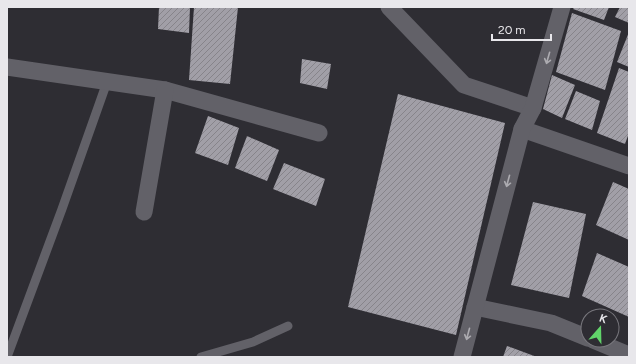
<svg xmlns="http://www.w3.org/2000/svg" width="636" height="364" font-family="Figtree,sans-serif">
	<defs>
		<pattern id="building-hatch" width="6" height="6" patternUnits="userSpaceOnUse"><rect width="6" height="6" fill="#a19fa7"/><path d="M-1 1l2-2M0 6l6-6M5 7l2-2" fill="none" stroke="#86848a"/></pattern>
	</defs>
	<rect width="100%" height="100%" fill="#2e2d33"/>
	<!-- building -->
	<g fill="url(#building-hatch)">
		<polygon points="159,7 190,7 189,33 158,29"/>
		<polygon points="194,7 238,7 230,84 189,80"/>
		<polygon points="574,7 609,7 604,20 573,9"/>
		<polygon points="620,7 629,7 629,23 615,17"/>
		<polygon points="572,13 621,31 605,90 556,72"/>
		<polygon points="629,32 629,67 617,62"/>
		<polygon points="302,59 331,64 327,89 300,83"/>
		<polygon points="619,68 629,72 629,133 625,144 597,133"/>
		<polygon points="552,75 575,85 562,118 543,109"/>
		<polygon points="576,91 600,101 592,130 565,119"/>
		<polygon points="398,94 505,123 456,335 348,307"/>
		<polygon points="208,116 239,128 228,165 195,153"/>
		<polygon points="247,136 279,150 267,181 235,168"/>
		<polygon points="284,163 325,179 316,206 273,189"/>
		<polygon points="613,182 629,189 629,240 596,225"/>
		<polygon points="533,202 586,214 569,298 511,285"/>
		<polygon points="597,253 629,267 629,317 582,296"/>
		<polygon points="507,346 537,357 503,357"/>
	</g>
	<g fill="none" stroke-linecap="round" stroke-linejoin="round">
		<!-- lane -->
		<g stroke="#626168" stroke-width="9">
			<polyline points="7,357 62,209 107,82"/>
			<polyline points="201,357 253,342 288,326"/>
		</g>
		<!-- street -->
		<g stroke="#626168" stroke-width="17">
			<polyline points="389,7 464,85 533,108"/>
			<polyline points="7,67 165,90 319,133"/>
			<polyline points="522,129 629,166"/>
			<polyline points="144,212 165,90"/>
			<polyline points="475,307 551,323 588,338"/>
			<polyline points="593,340 629,355"/>
			<polyline points="462,357 522,129 533,108 562,7"/>
		</g>
	</g>
	<!-- one-way arrows -->
	<defs><path id="oneway-shaft" d="M-6 0H5M1.5-3L5.5 0L1.5 3" fill="none" stroke-width="1.6" stroke-linecap="round" stroke-linejoin="round"/></defs>
	<g stroke="#acabb0">
		<use href="#oneway-shaft" transform="translate(548 58) rotate(106)"/>
		<use href="#oneway-shaft" transform="translate(508 181) rotate(105)"/>
		<use href="#oneway-shaft" transform="translate(468 334) rotate(105)"/>
	</g>
	<!-- border -->
	<rect width="636" height="364" fill="none" stroke="#e8e7eb" stroke-width="16"/>
	<!-- north arrow -->
	<g transform="translate(600 328) rotate(20)"><circle r="19" fill="#2e2d33" stroke="#78777d"/>
	<path d="M0-3L7 15L0 10L-7 15Z" fill="#61d46a"/>
	<text y="-6" font-size="11" font-weight="bold" text-anchor="middle" fill="#e8e7eb">K</text>
	</g>
	<!-- scale -->
	<path d="M492 34v6h59v-6" fill="none" stroke="#e8e7eb" stroke-width="2"/>
	<text x="498" y="34" font-size="12" fill="#e8e7eb" stroke="#2e2d33" stroke-width="3" paint-order="stroke">20 m</text>
</svg>
